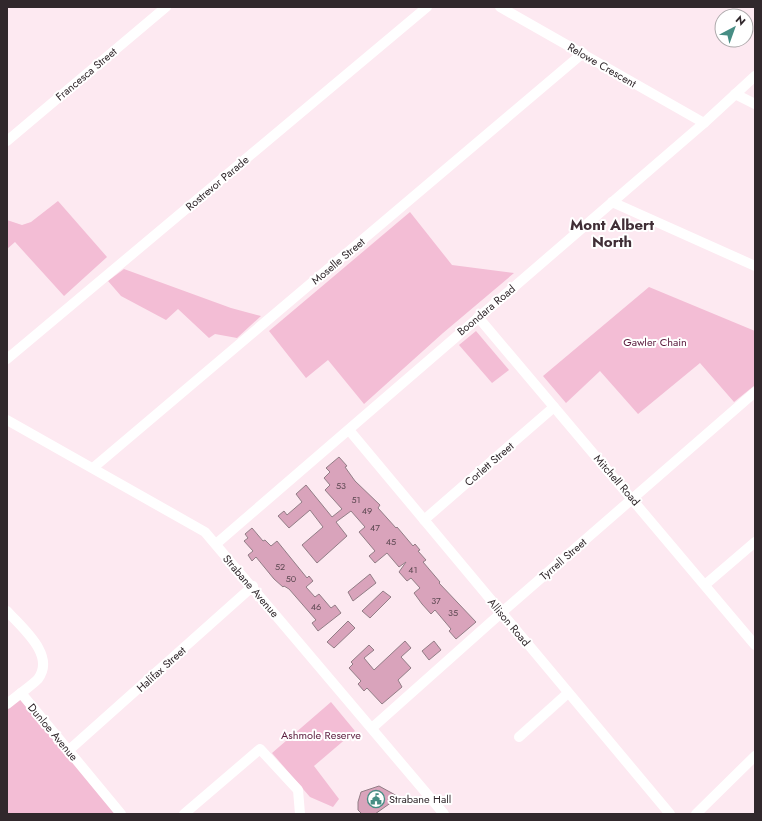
<svg xmlns="http://www.w3.org/2000/svg" width="762" height="821" font-family="Jost,sans-serif">
	<rect width="100%" height="100%" fill="#fde9f1"/>
	<!-- green -->
	<g fill="#f3bdd5">
		<polygon points="58,201 107,257 64,296 15,242 7,249 7,220 22,225 31,222"/>
		<polygon points="410,212 452,265 514,273 443,333 364,404 328,360 306,378 269,331"/>
		<polygon points="124,269 231,308 261,316 237,338 215,334 209,338 178,309 166,320 121,296 108,281"/>
		<polygon points="649,287 755,331 755,385 734,402 700,363 638,414 600,371 566,403 543,376"/>
		<polygon points="476,331 509,370 492,383 459,345"/>
		<polygon points="21,693 120,814 7,814 7,704"/>
		<polygon points="331,702 355,731 314,766 339,799 333,807 310,797 272,753"/>
	</g>
	<!-- building -->
	<g fill="#d9a3bb" stroke="#927d86">
		<polygon points="339,457 347,466 345,467 355,481 380,505 378,508 396,528 397,527 413,546 415,544 420,550 418,551 426,560 423,562 440,582 439,583 476,622 456,639 449,631 451,629 435,610 431,614 422,604 414,593 420,588 411,578 407,581 399,572 406,562 399,567 387,553 375,563 369,556 375,551 359,532 365,527 351,511 336,522 347,536 317,563 302,545 323,527 310,510 289,528 278,516 284,511 287,515 302,502 296,494 306,485 332,517 342,509 325,490 330,485 324,478 330,472 326,468"/>
		<polygon points="252,528 263,541 265,540 271,546 277,541 307,578 309,576 313,581 306,587 315,597 319,594 331,608 335,605 341,613 318,631 312,623 316,620 289,589 284,586 283,587 274,579 256,557 252,561 248,555 253,551 244,541 248,538 245,534"/>
		<polygon points="370,574 376,583 353,601 348,592"/>
		<polygon points="383,591 391,597 370,618 362,611"/>
		<polygon points="348,621 355,628 334,648 327,642"/>
		<polygon points="405,641 411,648 401,657 411,668 398,680 402,687 382,704 367,688 364,691 358,684 361,681 349,668 353,664 351,662 369,645 374,650 364,658 374,670"/>
		<polygon points="434,641 441,650 429,660 422,651"/>
		<polygon points="379,786 399,797 375,814 362,814 358,810 358,802 361,792"/>
	</g>
	<g fill="none" stroke-linecap="round" stroke-linejoin="round">
		<!-- minor -->
		<g stroke="#fff" stroke-width="10">
			<polyline points="500,7 704,123"/>
			<polyline points="735,94 755,104"/>
			<polyline points="7,141 166,7"/>
			<polyline points="612,202 755,266"/>
			<polyline points="478,317 755,645"/>
			<polyline points="7,359 427,7"/>
			<polyline points="7,420 205,532 444,814"/>
			<polyline points="349,430 670,814"/>
			<polyline points="93,468 583,53"/>
			<polyline points="424,520 554,407"/>
			<polyline points="216,544 704,123 755,76"/>
			<polyline points="706,584 755,542"/>
			<path d="M7,611C22,628 56,655 38,679C33,684 26,689 21,693L121,814"/>
			<polyline points="7,704 21,693"/>
			<polyline points="372,728 509,606 755,392"/>
			<polyline points="519,737 568,693"/>
			<polyline points="68,751 253,586"/>
			<polyline points="184,814 260,749 298,790 300,814"/>
			<polyline points="696,814 755,756"/>
		</g>
	</g>
	<!-- icons -->
	<defs>
		<g id="civic-ring" transform="scale(0.9)"><circle r="9.5" fill="#fff" stroke="#478d84" stroke-width="1.5"/><path d="M-.6-6.5H3V-4.5H.6V-3L4-1V1h2V6H-6V1h2V-1L-.6-3ZM-1.2 2.5V6h2.4V2.5Z" fill="#478d84"/></g>
	</defs>
	<g fill-rule="evenodd">
		<use href="#civic-ring" x="376" y="799"/>
	</g>
	<g text-anchor="middle" dominant-baseline="central" stroke-width="4" stroke-linejoin="round" paint-order="stroke">
		<!-- number labels -->
		<g font-size="9" fill="#5b4750">
			<text x="341" y="485">53</text>
			<text x="356" y="499">51</text>
			<text x="367" y="510">49</text>
			<text x="375" y="527">47</text>
			<text x="391" y="541">45</text>
			<text x="280" y="566">52</text>
			<text x="413" y="569">41</text>
			<text x="291" y="578">50</text>
			<text x="436" y="600">37</text>
			<text x="316" y="606">46</text>
			<text x="453" y="612">35</text>
		</g>
		<!-- street labels -->
		<g font-size="11" fill="#31282c" stroke="#fff">
			<text transform="translate(602 65) rotate(30)">Relowe Crescent</text>
			<text transform="translate(86 74) rotate(-40)">Francesca Street</text>
			<text transform="translate(217 183) rotate(-40)">Rostrevor Parade</text>
			<text transform="translate(338 261) rotate(-40)">Moselle Street</text>
			<text transform="translate(486 310) rotate(-40)">Boondara Road</text>
			<text transform="translate(489 464) rotate(-41)">Corlett Street</text>
			<text transform="translate(617 480) rotate(49)">Mitchell Road</text>
			<text transform="translate(563 559) rotate(-41)">Tyrrell Street</text>
			<text transform="translate(251 586) rotate(49)">Strabane Avenue</text>
			<text transform="translate(509 622) rotate(50)">Allison Road</text>
			<text transform="translate(161 669) rotate(-42)">Halifax Street</text>
			<text transform="translate(53 732) rotate(50)">Dunloe Avenue</text>
		</g>
		<!-- park labels -->
		<g font-size="11" fill="#5b1c3e" stroke="#fff">
			<text x="655" y="342">Gawler Chain</text>
			<text x="321" y="735">Ashmole Reserve</text>
		</g>
		<!-- poi labels -->
		<g font-size="11" fill="#31282c" stroke="#fff" text-anchor="start">
			<text x="389" y="799">Strabane Hall</text>
		</g>
		<!-- district labels -->
		<g font-size="15" font-weight="bold" fill="#402e36" stroke="#fff">
			<text x="612" y="225">Mont Albert<tspan x="612" dy="17">North</tspan></text>
		</g>
	</g>
	<!-- border -->
	<rect width="762" height="821" fill="none" stroke="#31282c" stroke-width="16"/>
	<!-- north arrow -->
	<g transform="translate(734 28) rotate(41)"><circle r="19" fill="#ffffff" stroke="#ada9ab"/>
	<path d="M0-3L7 15L0 10L-7 15Z" fill="#478d84"/>
	<text y="-6" font-size="11" font-weight="bold" text-anchor="middle" fill="#31282c">N</text>
	</g>
</svg>
